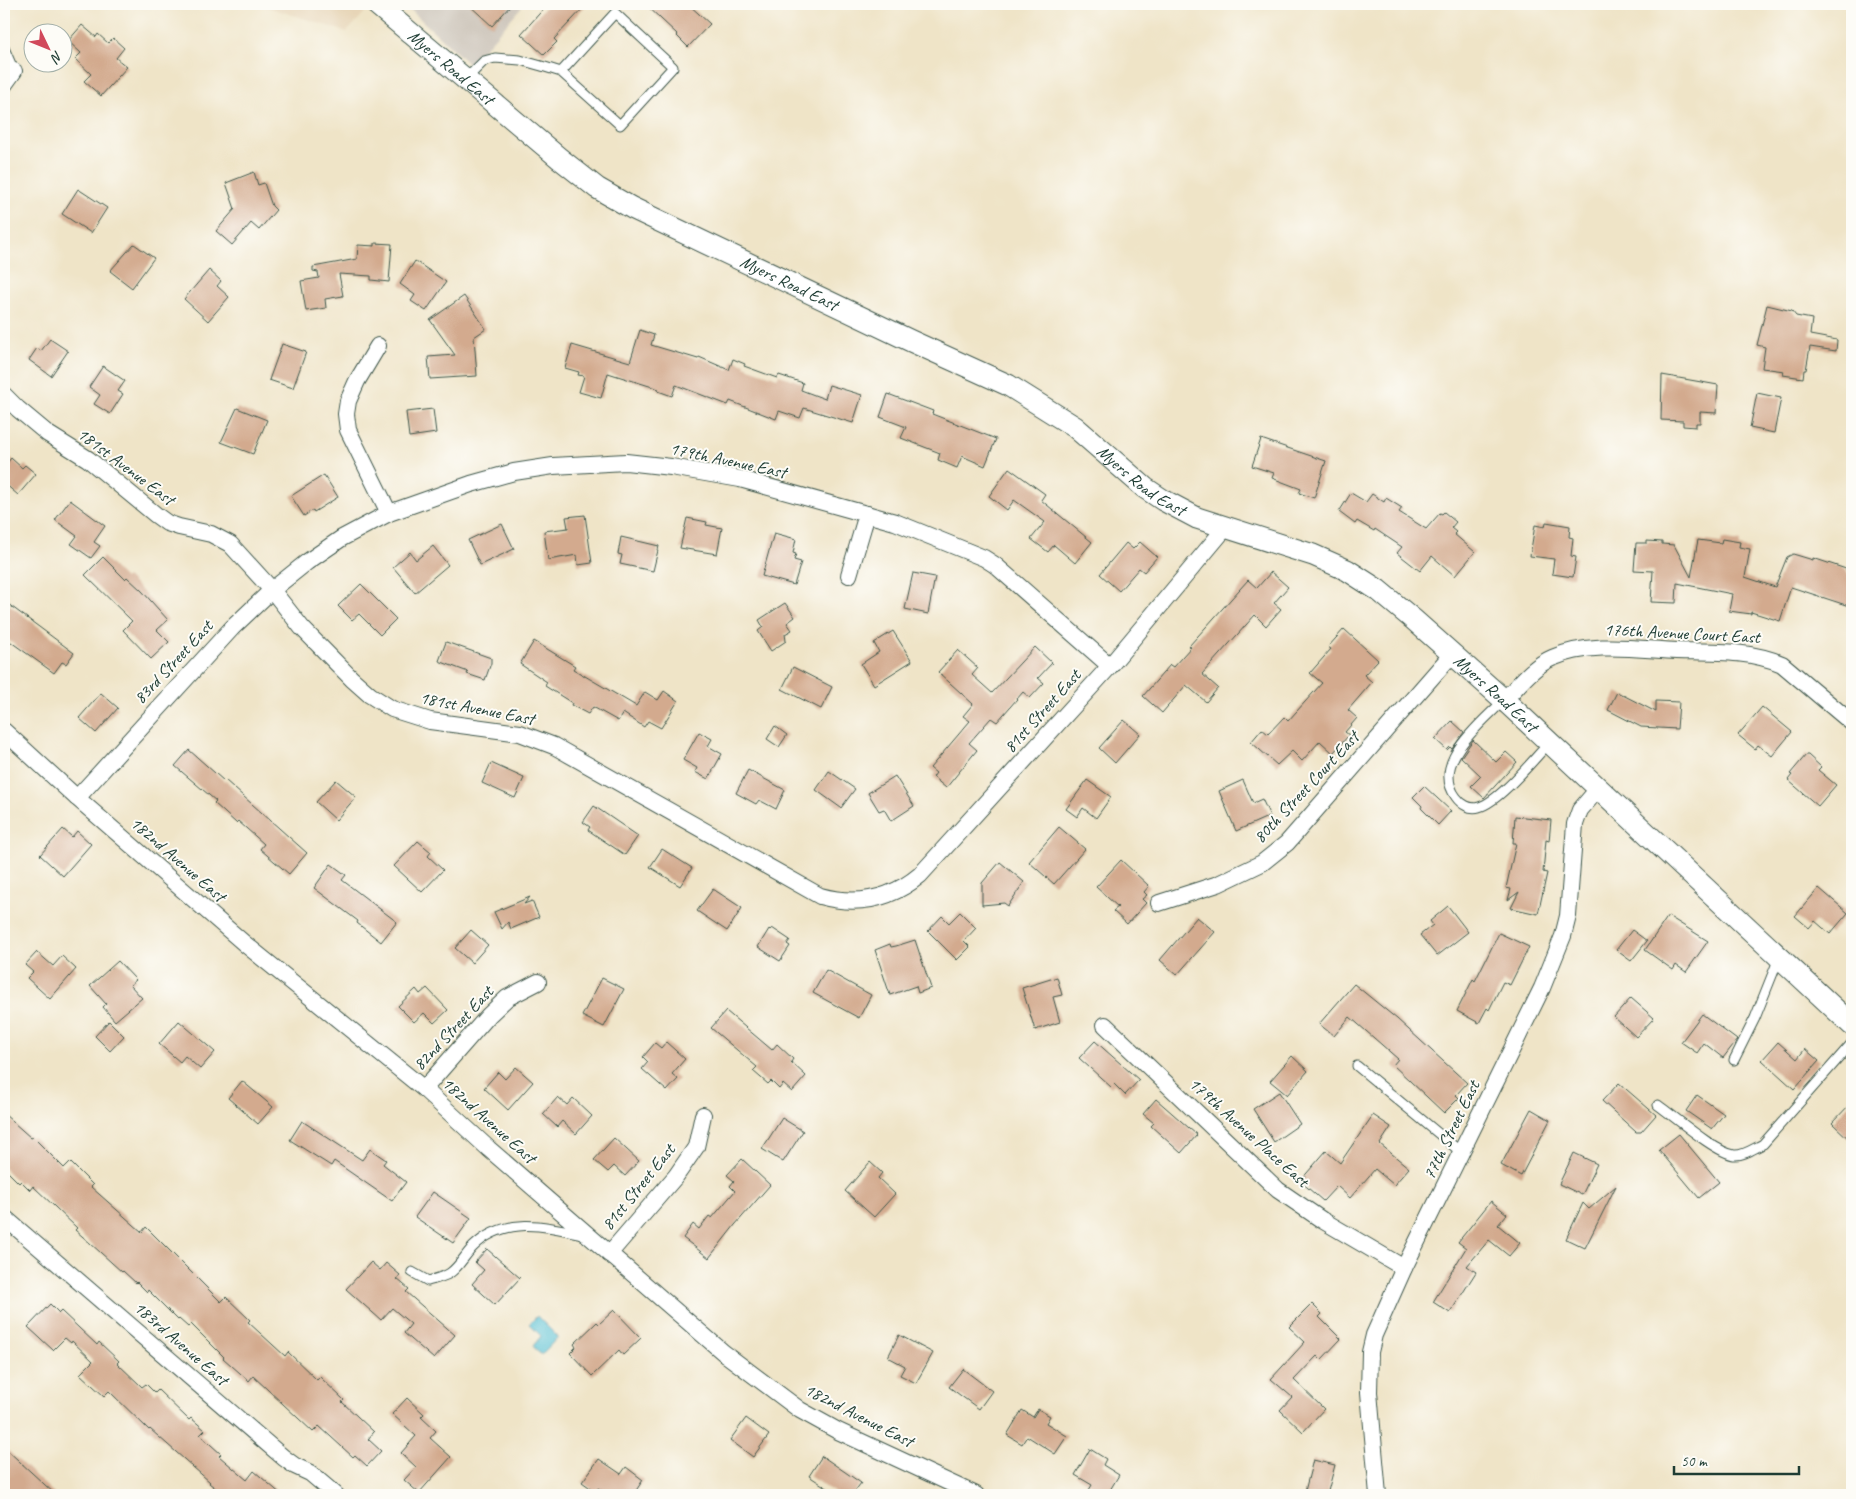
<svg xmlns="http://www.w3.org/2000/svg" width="1856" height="1499" font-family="Caveat,sans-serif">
	<rect width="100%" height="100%" fill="#fdfcf7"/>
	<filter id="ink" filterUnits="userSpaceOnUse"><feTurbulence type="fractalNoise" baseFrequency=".02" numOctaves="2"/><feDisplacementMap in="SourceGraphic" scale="10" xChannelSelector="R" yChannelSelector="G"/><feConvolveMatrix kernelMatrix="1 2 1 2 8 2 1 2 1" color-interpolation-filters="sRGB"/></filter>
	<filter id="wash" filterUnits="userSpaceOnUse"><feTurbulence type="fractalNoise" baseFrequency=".0096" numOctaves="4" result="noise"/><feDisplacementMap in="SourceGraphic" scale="20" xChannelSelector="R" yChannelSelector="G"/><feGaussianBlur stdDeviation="1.12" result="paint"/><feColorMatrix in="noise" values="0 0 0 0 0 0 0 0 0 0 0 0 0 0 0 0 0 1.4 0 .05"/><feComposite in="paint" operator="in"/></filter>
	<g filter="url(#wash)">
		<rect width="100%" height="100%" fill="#efe4c7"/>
		<!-- built -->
		<polygon fill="#e7d5b7" points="258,4 359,4 365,12 347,32"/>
		<!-- industrial -->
		<polygon fill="#cbc3b8" points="404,4 524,4 470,65"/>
		<!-- water -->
		<polygon fill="#56c0d3" stroke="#3a7e84" points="537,1316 558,1337 541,1355 533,1346 541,1336 529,1324"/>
		<g id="blocks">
			<!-- building -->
			<g fill="#d3aa8e">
				<polygon points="468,4 512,4 492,26"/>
				<polygon points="548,4 587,4 554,39 557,42 544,55 521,34"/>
				<polygon points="645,4 688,4 710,24 688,47 676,35 677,34"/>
				<polygon points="82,25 96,37 98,34 108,43 113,38 124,48 116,58 127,67 101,96 84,81 91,74 75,59 81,53 68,41"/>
				<polygon points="254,172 258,185 264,183 272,206 276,210 259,230 251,223 232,245 216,231 235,209 226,183"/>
				<polygon points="78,189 107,208 91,233 62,214"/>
				<polygon points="375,243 392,244 389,282 371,280 371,276 339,274 343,296 325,299 326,308 306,311 301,281 319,278 318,272 313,271 313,267 357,259 358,245 375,246"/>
				<polygon points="134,244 154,258 132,288 110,271"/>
				<polygon points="415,261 446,282 426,311 411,301 415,295 400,284"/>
				<polygon points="209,270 221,281 217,286 229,297 208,321 184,299"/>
				<polygon points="464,296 486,329 474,337 477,376 430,379 428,357 455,355 430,320"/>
				<polygon points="1767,305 1792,311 1796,316 1812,319 1810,335 1837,340 1836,351 1810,347 1806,370 1804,370 1803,378 1783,375 1784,371 1762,368 1765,347 1757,345"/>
				<polygon points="640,330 654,335 651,345 698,359 699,357 729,370 733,359 745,364 744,366 777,378 779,375 803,383 801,390 825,399 829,385 862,395 853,423 804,408 800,418 779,411 776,419 730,401 728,405 676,385 672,396 658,391 659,389 608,373 601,398 579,392 584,376 578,375 579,372 565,368 572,345 630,362"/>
				<polygon points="50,339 68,351 51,376 29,360 37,348 41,351"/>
				<polygon points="282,344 306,352 293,388 269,380"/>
				<polygon points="103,366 125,381 118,391 123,394 110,414 94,404 100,395 89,387"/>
				<polygon points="1662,375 1718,385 1716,413 1700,412 1700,423 1696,423 1696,427 1683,426 1683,421 1661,420"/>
				<polygon points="1757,393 1781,398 1774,433 1750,428"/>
				<polygon points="888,394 933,411 932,414 996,439 985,466 962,456 957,468 938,460 940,453 901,438 906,427 880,417"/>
				<polygon points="237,408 267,420 253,454 221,442"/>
				<polygon points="433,409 436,433 409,437 406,412"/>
				<polygon points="1261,439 1326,461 1314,498 1299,493 1301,489 1272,478 1274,473 1252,466"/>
				<polygon points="11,458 22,468 25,465 36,474 18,495 4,483 4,467"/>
				<polygon points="1009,468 1045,494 1041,500 1092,542 1075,563 1054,545 1048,552 1031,539 1045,522 1014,500 1007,510 989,496"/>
				<polygon points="324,475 338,497 314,512 313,510 304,516 291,496"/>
				<polygon points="1351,493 1366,502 1372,494 1384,502 1386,498 1402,508 1399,512 1426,529 1440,513 1442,514 1444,512 1456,522 1451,528 1456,532 1454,534 1475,552 1455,576 1432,556 1420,571 1397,553 1402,547 1375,529 1374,531 1357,521 1355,524 1339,512"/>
				<polygon points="70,500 105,526 94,542 100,546 91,558 71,544 77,536 55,520"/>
				<polygon points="585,515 592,563 578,565 577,555 548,560 544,531 568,528 566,517"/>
				<polygon points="687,518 707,522 706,525 722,528 717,554 680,548"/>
				<polygon points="1546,522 1570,526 1569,537 1573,538 1571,556 1576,557 1573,577 1552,574 1554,559 1530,556 1535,525 1545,527"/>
				<polygon points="502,524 514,549 480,565 468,540"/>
				<polygon points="774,533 796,539 793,553 796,554 794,560 801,562 794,585 762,576"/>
				<polygon points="621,537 659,546 653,571 620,564 622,555 618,554"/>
				<polygon points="1722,539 1740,542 1739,547 1750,549 1745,577 1775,587 1787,557 1793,554 1813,560 1813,558 1846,569 1852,585 1852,607 1791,587 1780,621 1751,612 1751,614 1729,611 1732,594 1677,583 1676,603 1651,602 1653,571 1634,570 1636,543 1647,543 1647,541 1662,542 1662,544 1674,545 1691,577 1698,540 1721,543"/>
				<polygon points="1140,542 1157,557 1144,572 1139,568 1119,591 1100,574 1126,543 1133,549"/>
				<polygon points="433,546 448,565 415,593 393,567 410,552 416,560"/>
				<polygon points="103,557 125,579 127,577 142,591 168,620 157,630 169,642 151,659 123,630 132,621 85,575"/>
				<polygon points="1271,572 1288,587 1274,603 1281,609 1266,626 1255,615 1202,674 1218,688 1206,702 1186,685 1162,713 1143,696 1170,665 1173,667 1191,647 1189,646 1248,580 1257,588"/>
				<polygon points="913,573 935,577 928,614 905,609"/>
				<polygon points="361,584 396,619 380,635 359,614 352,620 338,606"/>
				<polygon points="4,601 74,653 66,664 62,662 54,673 4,637"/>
				<polygon points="785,603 795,617 787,623 792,630 785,634 786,641 771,651 758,631 763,627 759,620"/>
				<polygon points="1344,629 1378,660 1364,675 1372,682 1348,710 1357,718 1345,732 1349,735 1333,753 1320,741 1302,761 1292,751 1277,765 1251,742 1262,729 1268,734 1284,717 1288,721 1322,683 1310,673 1331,649 1328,647"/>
				<polygon points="893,631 912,661 874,685 861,664 879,652 874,643"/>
				<polygon points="534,641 575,666 573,669 636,706 645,692 658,700 664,691 678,701 661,728 648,721 644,727 623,713 618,721 593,707 588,714 571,705 572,703 545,686 547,682 520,664"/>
				<polygon points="446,642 491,658 491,663 485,680 467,674 468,672 439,661"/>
				<polygon points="1035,647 1052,663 1038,678 1044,683 1030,698 1023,692 997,722 991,718 969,743 977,750 946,788 933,777 936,773 930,768 970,721 963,716 973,704 938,672 958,650 978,668 972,675 992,693"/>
				<polygon points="793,667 832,687 821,709 782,689"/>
				<polygon points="1617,692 1656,712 1656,701 1679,702 1677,729 1641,727 1608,710"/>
				<polygon points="101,693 118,708 96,733 79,718"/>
				<polygon points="1762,707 1792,732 1772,756 1758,745 1755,749 1738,735"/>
				<polygon points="1124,720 1140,734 1115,763 1099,748"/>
				<polygon points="1452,721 1464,732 1452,749 1450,747 1447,750 1435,739"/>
				<polygon points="775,726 787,735 779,747 767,739"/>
				<polygon points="699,732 712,739 708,746 722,754 708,779 695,772 697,768 683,760"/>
				<polygon points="1473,740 1496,762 1506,752 1517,762 1484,798 1471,786 1481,776 1461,757"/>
				<polygon points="189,750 224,781 225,780 307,853 289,874 260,849 264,844 238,821 236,823 214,803 216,801 175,766"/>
				<polygon points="1806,755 1808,755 1821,767 1818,770 1836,785 1818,806 1788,780 1792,775 1790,774"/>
				<polygon points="491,763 524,778 515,798 482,783"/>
				<polygon points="748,770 785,790 776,809 759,800 756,804 736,793"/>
				<polygon points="829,771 855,789 841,808 816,790"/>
				<polygon points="895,776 914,806 891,821 884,809 879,811 868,793"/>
				<polygon points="336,780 356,797 336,820 316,802"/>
				<polygon points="1087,780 1111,797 1096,818 1083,808 1077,817 1066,809"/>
				<polygon points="1243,780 1253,803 1262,799 1270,816 1236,831 1219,791"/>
				<polygon points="1424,786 1451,811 1438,825 1421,808 1422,806 1413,797"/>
				<polygon points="594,806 638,836 625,855 588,830 590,827 583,822"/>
				<polygon points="1515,816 1551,820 1549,841 1546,840 1543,872 1547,873 1538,914 1511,908 1519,892 1508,900 1511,889 1506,888 1516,843 1513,843"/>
				<polygon points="1059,827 1085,849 1054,884 1029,862"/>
				<polygon points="63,829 72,837 77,831 91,844 63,876 40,855"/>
				<polygon points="418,841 431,852 428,856 443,870 422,892 394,866"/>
				<polygon points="662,849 692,868 680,886 650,867"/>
				<polygon points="1121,860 1149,886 1144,892 1147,895 1142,899 1146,903 1127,924 1113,911 1118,907 1096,887"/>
				<polygon points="1000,862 1024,882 1008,906 1004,903 982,905 982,883"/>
				<polygon points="331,864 346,875 342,880 397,922 381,942 357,923 358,921 314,888"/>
				<polygon points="1819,888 1848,913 1830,934 1815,921 1809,928 1795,916"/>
				<polygon points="713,889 742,908 727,931 697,911"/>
				<polygon points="530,897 524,904 532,901 539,917 511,929 508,922 502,929 494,912"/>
				<polygon points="1448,906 1468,932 1437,956 1420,935 1433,925 1430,921"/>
				<polygon points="960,912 976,928 964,941 970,947 957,960 928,931 942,916 949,923"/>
				<polygon points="1668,916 1708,941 1686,972 1676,965 1673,970 1645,950"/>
				<polygon points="1197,917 1215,932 1177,975 1160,960"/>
				<polygon points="772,928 790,940 787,944 790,946 780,961 758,947 769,929 770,930"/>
				<polygon points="471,930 488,945 472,963 455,948"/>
				<polygon points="1632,930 1647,941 1631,961 1616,950"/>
				<polygon points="1499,933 1529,947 1510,985 1503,982 1489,1010 1487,1008 1479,1023 1457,1011 1473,979 1475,981"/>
				<polygon points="915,940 931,988 918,993 916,986 890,995 875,950 890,944 891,947 896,946"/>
				<polygon points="37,952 53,966 62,956 76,969 50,999 27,978 33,972 25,965"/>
				<polygon points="118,961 136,980 130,985 142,998 115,1021 103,1007 106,1004 90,986"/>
				<polygon points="826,970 871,995 859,1018 813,993"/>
				<polygon points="1057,977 1062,995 1053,997 1060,1022 1035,1030 1022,988"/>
				<polygon points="602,978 624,989 604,1027 582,1016"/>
				<polygon points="1354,984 1397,1019 1467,1083 1456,1095 1459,1098 1444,1113 1393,1065 1398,1059 1350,1017 1334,1036 1319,1024"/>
				<polygon points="427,988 448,1010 434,1023 424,1013 414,1022 398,1006 416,989 420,994"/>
				<polygon points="1631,998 1654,1018 1636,1037 1614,1017"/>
				<polygon points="726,1011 772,1050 777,1044 793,1059 791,1062 806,1076 792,1092 783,1084 779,1089 771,1081 768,1084 753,1071 757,1067 711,1028"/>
				<polygon points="1702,1014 1737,1040 1723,1058 1704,1043 1697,1053 1681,1042"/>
				<polygon points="109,1021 124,1036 110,1051 95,1036"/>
				<polygon points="179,1021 215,1052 200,1069 185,1056 180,1062 159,1044"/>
				<polygon points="1095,1041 1139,1080 1125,1095 1114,1084 1111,1087 1079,1058"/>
				<polygon points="666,1042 685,1059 672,1074 678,1079 667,1091 642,1069 648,1062 643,1057 655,1043 661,1048"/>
				<polygon points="1778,1042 1797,1059 1805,1049 1819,1061 1794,1089 1762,1060"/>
				<polygon points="1292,1056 1308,1071 1287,1095 1270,1081"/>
				<polygon points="516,1067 533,1082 508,1110 484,1088 498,1072 505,1079"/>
				<polygon points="242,1081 273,1107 258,1124 228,1098"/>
				<polygon points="1619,1083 1656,1115 1641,1132 1636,1132 1602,1101"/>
				<polygon points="1279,1092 1300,1124 1274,1142 1253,1109"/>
				<polygon points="1697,1095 1724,1114 1712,1129 1686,1111"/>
				<polygon points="558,1097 567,1105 573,1098 592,1116 576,1134 562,1121 557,1127 543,1114"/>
				<polygon points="1156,1099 1197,1135 1181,1153 1151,1126 1154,1123 1143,1114"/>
				<polygon points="1852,1102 1852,1142 1832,1123"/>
				<polygon points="1531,1109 1550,1120 1521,1176 1501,1165"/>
				<polygon points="4,1114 31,1138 33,1137 64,1168 70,1162 93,1185 91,1187 142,1232 146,1227 221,1302 226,1297 250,1320 248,1322 285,1356 288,1352 317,1380 320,1377 344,1400 342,1402 374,1432 368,1439 381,1451 367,1466 355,1455 353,1457 319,1426 313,1432 253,1376 249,1381 223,1358 224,1357 191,1324 188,1327 179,1319 178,1320 148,1290 147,1292 137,1282 136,1283 123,1271 122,1272 90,1243 75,1230 77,1228 33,1186 30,1190 21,1181 19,1183 4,1168"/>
				<polygon points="1373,1115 1391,1127 1380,1144 1409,1168 1394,1185 1375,1169 1350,1198 1337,1186 1323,1201 1300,1181 1326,1151 1340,1163"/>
				<polygon points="782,1118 803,1131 783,1162 762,1149"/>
				<polygon points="302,1121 362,1160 370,1149 386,1160 383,1164 406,1182 392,1201 334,1161 331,1166 290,1140"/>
				<polygon points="1679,1134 1719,1182 1699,1198 1659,1150"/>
				<polygon points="614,1138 639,1161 625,1176 614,1166 608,1172 594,1160"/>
				<polygon points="1574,1153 1597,1164 1582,1195 1559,1184"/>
				<polygon points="742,1159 770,1185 735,1225 709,1258 683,1238 693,1224 699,1229 709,1216 712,1218 735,1191 730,1186 734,1181 727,1175"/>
				<polygon points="870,1162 882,1173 878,1178 895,1194 874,1217 845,1191"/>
				<polygon points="1616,1186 1585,1248 1566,1239 1583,1203 1589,1209"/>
				<polygon points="433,1192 471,1218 453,1243 415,1217"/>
				<polygon points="1491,1201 1507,1214 1498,1225 1520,1243 1509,1256 1489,1240 1467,1266 1476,1272 1450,1313 1433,1302 1466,1248 1458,1242"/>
				<polygon points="487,1249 520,1278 495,1305 472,1284 484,1270 475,1262"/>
				<polygon points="371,1262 380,1270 386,1263 400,1275 397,1279 409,1289 406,1292 455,1335 434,1359 404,1333 411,1324 392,1308 381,1320 346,1289"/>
				<polygon points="50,1304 59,1313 61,1311 97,1345 99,1342 119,1361 117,1363 142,1387 146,1384 155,1393 158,1390 189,1420 191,1418 205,1430 200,1435 221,1454 219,1456 247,1480 254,1471 282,1495 224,1495 209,1483 210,1482 150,1429 149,1430 109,1391 104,1396 80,1374 93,1361 72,1341 71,1343 65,1338 53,1350 28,1327"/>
				<polygon points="1312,1304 1322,1314 1319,1317 1341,1339 1321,1360 1317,1356 1294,1380 1324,1409 1303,1432 1280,1410 1292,1397 1271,1379 1305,1342 1289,1327"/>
				<polygon points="614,1310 641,1338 623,1355 619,1350 592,1376 570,1353 576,1347 574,1344 597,1322 599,1324"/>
				<polygon points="899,1335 933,1353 916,1383 900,1375 905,1366 888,1357"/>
				<polygon points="963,1369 992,1391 979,1409 949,1387"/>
				<polygon points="407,1398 424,1414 421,1417 436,1431 430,1438 451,1457 419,1493 404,1480 416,1467 401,1453 416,1436 392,1414"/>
				<polygon points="1038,1409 1050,1416 1046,1423 1067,1436 1055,1454 1027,1436 1022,1444 1007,1435 1022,1410 1033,1417"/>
				<polygon points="746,1418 769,1435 753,1457 730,1440"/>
				<polygon points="4,1447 19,1461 56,1495 4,1495"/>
				<polygon points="1090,1449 1106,1459 1103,1465 1119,1475 1107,1495 1086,1495 1092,1485 1075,1475"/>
				<polygon points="822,1456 861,1483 852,1495 838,1495 809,1476"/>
				<polygon points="599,1459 621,1474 626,1467 643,1480 633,1495 609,1495 598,1488 596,1492 582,1482"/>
				<polygon points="1313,1460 1335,1465 1327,1495 1304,1495"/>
			</g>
		</g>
	</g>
	<g filter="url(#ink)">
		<use href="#blocks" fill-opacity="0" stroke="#3e564a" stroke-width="1"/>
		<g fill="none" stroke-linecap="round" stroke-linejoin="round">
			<!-- service casing -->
			<g stroke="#3e564a" stroke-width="11">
				<g id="service">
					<polyline points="4,48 14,71"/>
					<polyline points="466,79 484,61 495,58 520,60 545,67 561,72 620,125 673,67 615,13 561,72"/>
					<path d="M1504,700C1482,723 1430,762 1456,797C1461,804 1470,810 1479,807C1499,802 1534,759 1549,743"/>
					<polyline points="1734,1060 1755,1018 1779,958"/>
					<polyline points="1357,1066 1462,1153"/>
					<path d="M1658,1105C1675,1117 1715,1152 1734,1155C1744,1156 1754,1148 1763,1144L1852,1043"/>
					<path d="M412,1272L428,1281C435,1279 444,1277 450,1273C459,1267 465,1255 473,1247C504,1216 545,1225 582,1234"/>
				</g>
			</g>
			<!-- minor casing -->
			<g stroke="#3e564a" stroke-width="18">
				<g id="minor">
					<polyline points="4,85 14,71"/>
					<polyline points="378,346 357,381 348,401 346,414 348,430 389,513"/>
					<path d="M4,395L18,409L48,434L88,459L156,515L167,523L179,527L211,534L230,544L272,590L302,628L352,679L370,695L392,709L430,721L520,733L554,746L820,896C856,906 890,900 920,875L1110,666L1226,527"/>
					<polyline points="849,575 867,514"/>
					<path d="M1504,700C1518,686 1533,666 1552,658C1590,641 1637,649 1677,651C1712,652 1749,650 1782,664L1852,723"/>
					<polyline points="4,731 77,798 245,944 424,1089 489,1149 724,1353 800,1410 838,1431 976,1495"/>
					<polyline points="77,798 232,628 272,590 307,562 342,538 389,513 471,484 514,472 553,466 626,462 671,467 740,479 895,522 984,558 995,565 1110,666"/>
					<polyline points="1159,903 1218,884 1262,863 1287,843 1453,653"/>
					<polyline points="1105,1025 1278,1190 1322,1220 1404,1268"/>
					<polyline points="424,1089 489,1015 507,998 538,982"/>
					<polyline points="4,1217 284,1458 295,1466 310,1473 336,1495"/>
					<polyline points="609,1254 676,1176 696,1147 703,1115"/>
					<polyline points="1378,1495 1369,1392 1370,1352 1374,1335 1404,1268 1542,988 1563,936 1568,916 1575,824 1580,810 1598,789"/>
				</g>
			</g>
			<!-- tertiary casing -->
			<g stroke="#3e564a" stroke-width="23">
				<g id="tertiary">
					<path id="s1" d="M376,4L559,158L597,188L632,208L911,341L1008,385L1075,427L1145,488L1163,500L1197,518L1313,555L1347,570L1378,590L1414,620L1504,700L1852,1025"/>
				</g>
			</g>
			<!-- service -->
			<use href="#service" stroke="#fff" stroke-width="9"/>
			<!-- minor -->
			<use href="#minor" stroke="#fff" stroke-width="16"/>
			<!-- tertiary -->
			<use href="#tertiary" stroke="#fff" stroke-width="21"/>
		</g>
	</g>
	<g text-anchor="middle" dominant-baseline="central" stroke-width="4" stroke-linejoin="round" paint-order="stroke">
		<!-- street labels -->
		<g font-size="18" fill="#1f3d34" stroke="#fdfcf7">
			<text stroke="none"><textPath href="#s1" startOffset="98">Myers Road East</textPath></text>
			<text stroke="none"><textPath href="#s1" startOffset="502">Myers Road East</textPath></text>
			<text transform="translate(728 460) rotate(12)">179th Avenue East</text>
			<text transform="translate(126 466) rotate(37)">181st Avenue East</text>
			<text stroke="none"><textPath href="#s1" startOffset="908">Myers Road East</textPath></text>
			<text transform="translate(1682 633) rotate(3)">176th Avenue Court East</text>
			<text transform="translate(173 662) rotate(-47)">83rd Street East</text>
			<text stroke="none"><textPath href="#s1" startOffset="1328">Myers Road East</textPath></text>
			<text transform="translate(477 708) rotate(11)">181st Avenue East</text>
			<text transform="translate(1042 711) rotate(-48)">81st Street East</text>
			<text transform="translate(1306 787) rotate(-47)">80th Street Court East</text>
			<text transform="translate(178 859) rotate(41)">182nd Avenue East</text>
			<text transform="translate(453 1028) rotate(-47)">82nd Street East</text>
			<text transform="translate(489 1120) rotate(42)">182nd Avenue East</text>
			<text transform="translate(1451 1130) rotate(-64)">77th Street East</text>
			<text transform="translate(1249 1132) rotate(42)">179th Avenue Place East</text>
			<text transform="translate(638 1187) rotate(-51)">81st Street East</text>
			<text transform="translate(181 1343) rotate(41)">183rd Avenue East</text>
			<text transform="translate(859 1415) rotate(27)">182nd Avenue East</text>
		</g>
	</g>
	<!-- margin -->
	<rect width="1856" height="1499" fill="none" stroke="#fdfcf7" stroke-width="20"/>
	<!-- north arrow -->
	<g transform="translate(48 48) rotate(133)"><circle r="24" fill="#fdfcf7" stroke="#a4b0a9"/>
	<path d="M0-4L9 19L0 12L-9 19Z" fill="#d1495b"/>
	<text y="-8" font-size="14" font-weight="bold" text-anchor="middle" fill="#1f3d34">N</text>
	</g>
	<!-- scale -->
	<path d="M1674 1466v8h125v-8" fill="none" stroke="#1f3d34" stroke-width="2.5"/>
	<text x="1681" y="1466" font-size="15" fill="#1f3d34" stroke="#fdfcf7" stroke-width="4" paint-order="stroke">50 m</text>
</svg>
